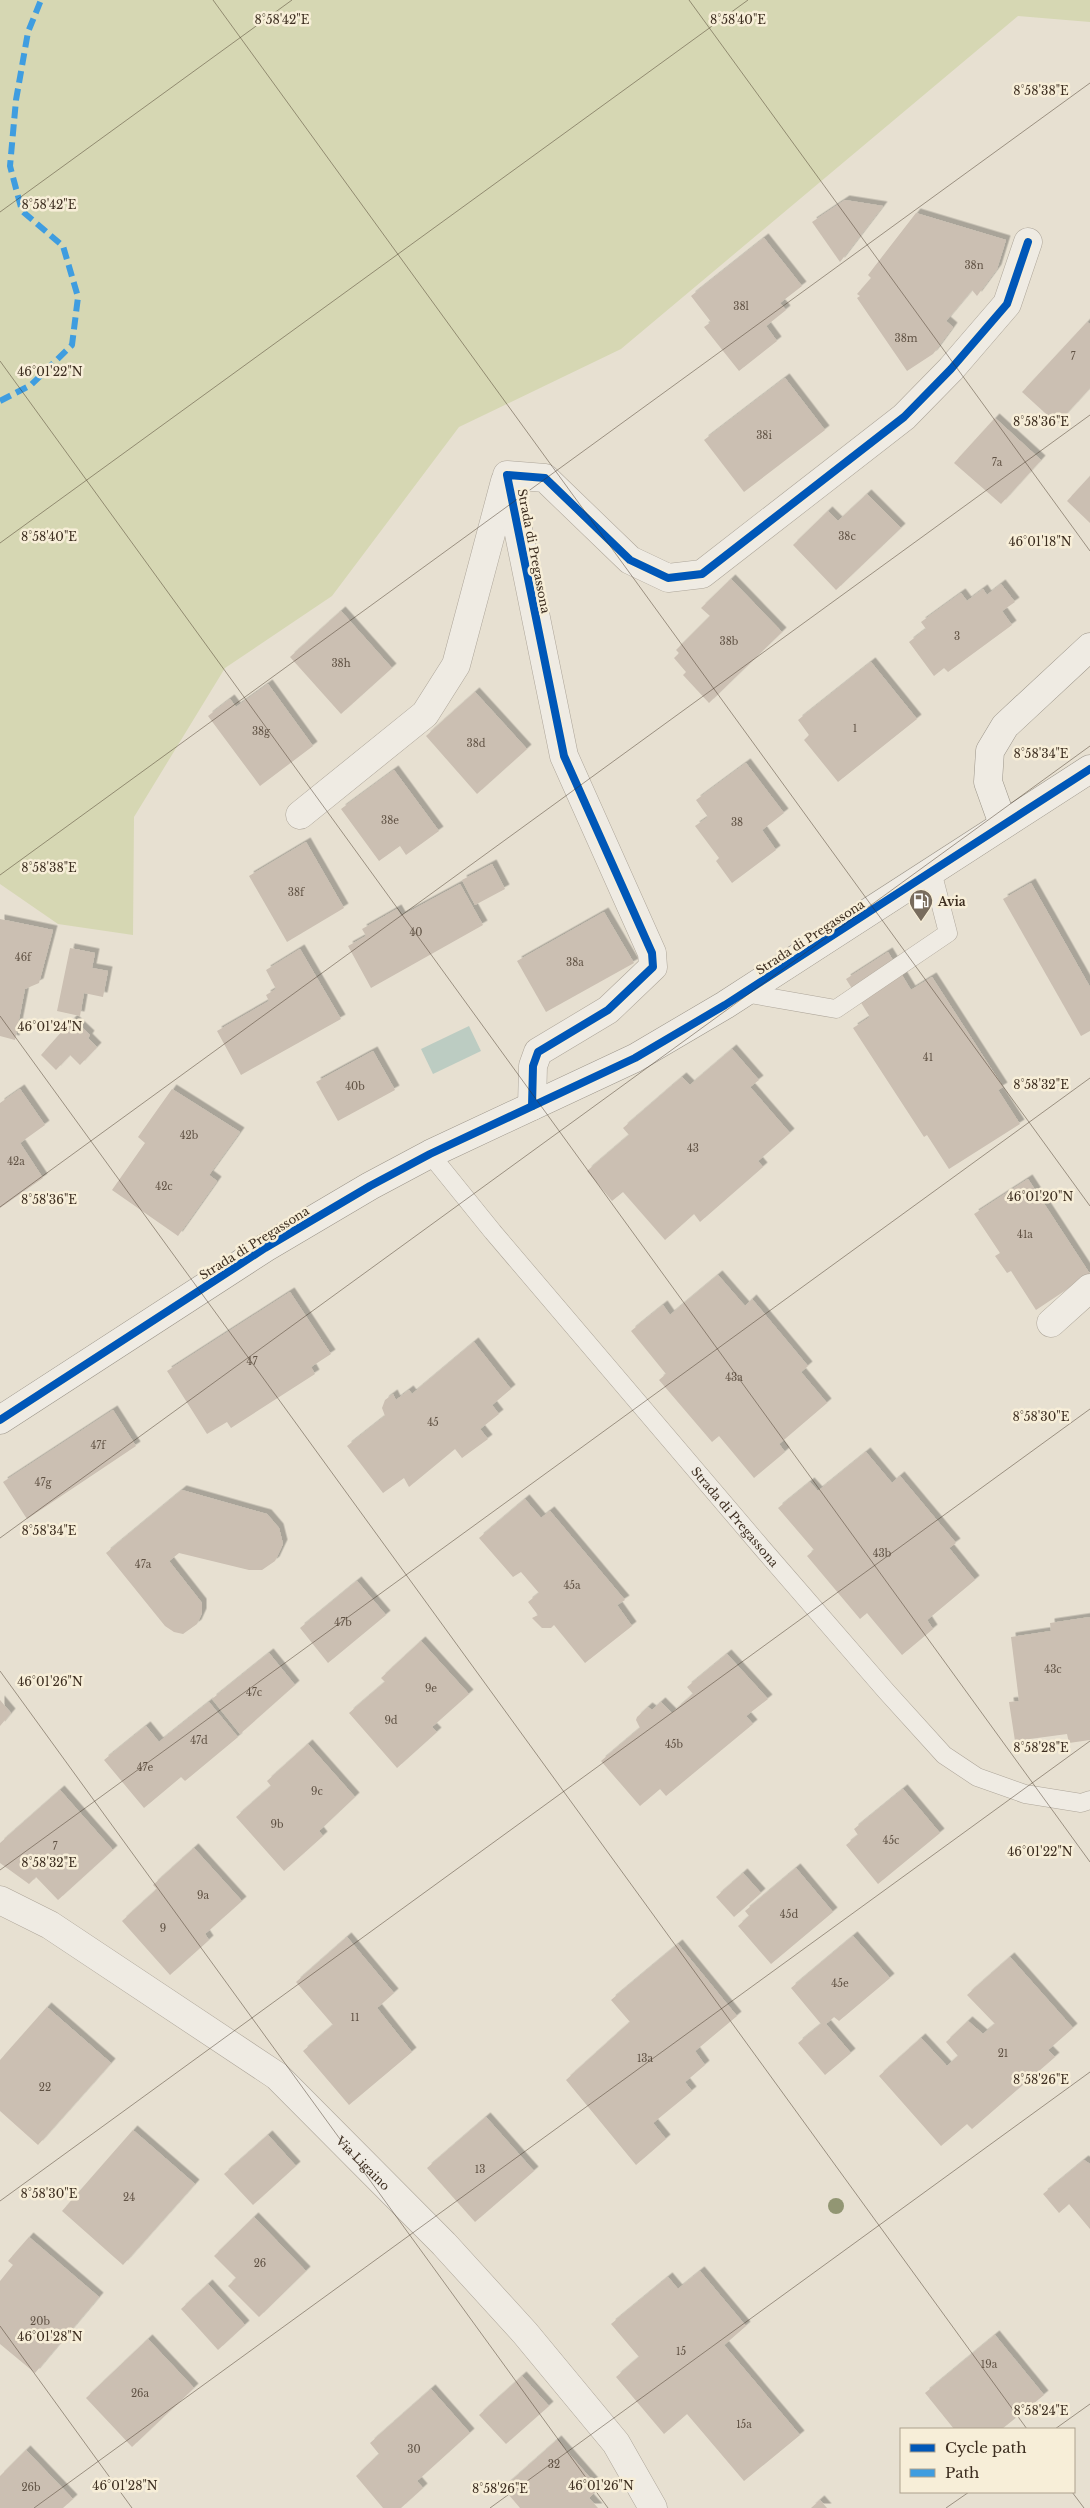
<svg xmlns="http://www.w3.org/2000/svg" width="1090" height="2508" font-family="'Libre Baskerville',serif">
	<defs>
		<filter id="shadow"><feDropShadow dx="4.5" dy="-4.5" stdDeviation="0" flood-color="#0004"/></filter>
	</defs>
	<rect width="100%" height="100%" fill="#e7e0d1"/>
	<!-- green -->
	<polygon fill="#d6d7b3" points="0,0 1090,0 1090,22 1018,16 621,349 459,427 332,596 225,668 134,817 133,935 58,924 0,884"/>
	<!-- water -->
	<polygon fill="#bcccc2" points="469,1026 481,1051 433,1074 421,1049"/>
	<!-- building -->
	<g fill="#cbbfb2" filter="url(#shadow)">
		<polygon points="845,200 883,206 840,262 812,222"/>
		<polygon points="916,213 1006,240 997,269 977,296 972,290 946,321 953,327 933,354 907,371 857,298 860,296 857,294 871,278 868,275"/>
		<polygon points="764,238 802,286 780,303 786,310 766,326 777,341 739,371 704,327 711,322 691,296"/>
		<polygon points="1087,322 1090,324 1090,388 1057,424 1022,392"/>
		<polygon points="785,378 825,430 744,492 704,440"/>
		<polygon points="995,418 1041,460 1001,504 954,463"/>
		<polygon points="1090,476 1090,523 1067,501"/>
		<polygon points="867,494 901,528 836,590 793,545 828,511 838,521"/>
		<polygon points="731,579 782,632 709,703 683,675 686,672 674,658 679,653 676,650 710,616 701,608"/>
		<polygon points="1001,584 1015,602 1002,611 1012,625 948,672 944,668 934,676 909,642 926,629 921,622 961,593 967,601 983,589 987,595"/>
		<polygon points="341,611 392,668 341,714 290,657"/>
		<polygon points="871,662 917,719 838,782 804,740 809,735 798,720"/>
		<polygon points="268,684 313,746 260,786 208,716 230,699 236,707"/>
		<polygon points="475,692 527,749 477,794 426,736"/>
		<polygon points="746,763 784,813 762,830 776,850 732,883 716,861 719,858 695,826 708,817 696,800"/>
		<polygon points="394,770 439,831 406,855 400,846 379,861 341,809"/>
		<polygon points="306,842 344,908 287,942 249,876"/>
		<polygon points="492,864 505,889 475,905 462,880"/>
		<polygon points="1031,883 1090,987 1090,1031 1081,1036 1003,899"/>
		<polygon points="460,884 483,925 371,988 348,946 366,936 362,929 397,909 401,916"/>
		<polygon points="604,912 634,963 546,1012 517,961"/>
		<polygon points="0,919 53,930 39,983 25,989 15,1040 0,1036"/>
		<polygon points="70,948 95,953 92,968 108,971 103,997 84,993 80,1016 57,1011"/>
		<polygon points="300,949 341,1019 241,1075 217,1031 269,1001 266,995 276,989 266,970"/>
		<polygon points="888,952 911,990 932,977 1003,1087 998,1090 1020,1124 949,1169 927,1135 924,1137 853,1028 870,1017 846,979"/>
		<polygon points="73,1019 90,1035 88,1038 97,1047 80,1065 70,1055 56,1070 41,1055"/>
		<polygon points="732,1049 759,1080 750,1087 790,1133 758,1161 763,1167 700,1222 694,1214 665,1240 623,1192 612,1201 587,1171 629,1135 623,1128 682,1077 690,1085"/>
		<polygon points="373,1051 395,1090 338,1121 316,1082"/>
		<polygon points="20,1089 45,1125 20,1143 43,1178 0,1208 0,1103"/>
		<polygon points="172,1089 240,1132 209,1175 217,1181 178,1236 112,1190 145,1143 138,1137"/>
		<polygon points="1028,1179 1090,1274 1036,1310 1011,1271 1007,1273 995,1256 1000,1253 974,1214"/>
		<polygon points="718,1275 745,1306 752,1299 808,1366 801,1372 827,1403 779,1444 785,1452 754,1478 719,1436 712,1442 659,1380 666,1374 631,1331 663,1305 670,1315"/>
		<polygon points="290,1292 331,1354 311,1367 315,1374 231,1428 227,1422 207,1434 167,1371"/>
		<polygon points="474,1342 511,1389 492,1405 499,1414 480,1429 488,1439 462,1458 455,1449 409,1487 404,1478 383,1493 347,1446 385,1416 382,1408 385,1400 393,1394 396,1400 409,1390 412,1394"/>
		<polygon points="113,1410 136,1446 27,1519 3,1482"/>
		<polygon points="866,1452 892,1483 900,1476 956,1543 949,1548 975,1580 927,1620 933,1629 902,1655 867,1613 860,1619 807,1556 814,1550 778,1508 810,1482 818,1491"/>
		<polygon points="182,1490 267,1514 279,1528 283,1544 275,1561 262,1570 249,1570 179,1553 169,1561 202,1603 202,1613 197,1624 183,1634 174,1632 165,1626 106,1553"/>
		<polygon points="525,1499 541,1518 550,1511 625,1600 617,1605 632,1626 585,1663 554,1625 551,1628 542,1628 532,1618 538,1615 528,1602 539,1593 521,1572 513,1577 479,1538"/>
		<polygon points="357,1581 386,1615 328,1663 300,1628"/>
		<polygon points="1090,1617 1090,1740 1069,1743 1067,1734 1015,1741 1009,1702 1019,1701 1011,1637 1051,1631 1050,1623"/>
		<polygon points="421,1641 469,1694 432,1727 437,1732 397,1768 349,1713 385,1682 381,1678"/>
		<polygon points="269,1653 295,1685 240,1734 212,1699"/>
		<polygon points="727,1654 768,1699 746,1716 753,1724 666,1796 660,1789 640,1806 601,1761 640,1728 636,1720 637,1717 648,1707 652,1710 661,1702 672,1713 693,1694 687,1687"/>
		<polygon points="0,1700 11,1713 0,1726"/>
		<polygon points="209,1702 238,1737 185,1781 181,1777 144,1808 104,1760 146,1726 159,1742"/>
		<polygon points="308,1744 355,1797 319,1831 323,1836 284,1871 236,1817 271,1786 267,1781"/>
		<polygon points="903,1789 940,1833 878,1884 846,1845 858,1835 854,1829"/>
		<polygon points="60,1790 113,1850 58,1900 36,1877 29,1884 0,1863 0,1843"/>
		<polygon points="194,1848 242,1901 205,1934 209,1940 170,1975 122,1921 157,1889 153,1885"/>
		<polygon points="796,1868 833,1912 771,1964 738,1926 749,1916 745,1911"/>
		<polygon points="743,1873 761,1893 734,1917 716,1897"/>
		<polygon points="853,1936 890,1978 839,2021 834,2017 826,2024 851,2053 825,2075 798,2043 821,2024 791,1988"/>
		<polygon points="347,1937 394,1993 377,2008 412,2052 349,2105 303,2051 333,2025 296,1982"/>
		<polygon points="678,1944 737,2016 695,2051 705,2065 685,2082 692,2091 653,2123 666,2139 636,2165 566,2080 630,2022 611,2000"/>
		<polygon points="1010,1957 1073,2028 1048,2050 1055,2057 972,2129 967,2124 941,2146 879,2076 921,2038 947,2066 958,2056 946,2042 968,2021 983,2034 995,2024 967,1995"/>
		<polygon points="47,2007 111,2063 38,2145 0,2111 0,2060"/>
		<polygon points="486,2117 534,2171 475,2222 427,2168"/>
		<polygon points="133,2130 195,2184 123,2265 62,2211"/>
		<polygon points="268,2135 296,2166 253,2205 224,2174"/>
		<polygon points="1084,2160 1090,2164 1090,2229 1069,2204 1059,2213 1043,2194"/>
		<polygon points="254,2217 306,2271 259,2317 228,2286 236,2278 214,2256"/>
		<polygon points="29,2237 99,2297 35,2373 0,2344 0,2281 13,2265 8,2261"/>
		<polygon points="700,2271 746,2326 724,2345 800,2435 744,2481 687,2414 664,2434 616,2377 639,2357 611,2324 668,2277 678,2289"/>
		<polygon points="208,2284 245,2325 218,2350 181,2309"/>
		<polygon points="995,2335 1044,2395 1002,2429 954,2429 925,2393"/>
		<polygon points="148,2339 194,2388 132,2447 86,2398"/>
		<polygon points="522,2376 549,2406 506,2444 479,2415"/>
		<polygon points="431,2389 470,2433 417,2481 423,2488 401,2508 383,2508 356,2476 379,2454 370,2443"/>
		<polygon points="557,2440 599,2488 589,2498 598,2508 520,2508 503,2488"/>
		<polygon points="26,2450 73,2499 63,2508 0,2508 0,2476"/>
		<polygon points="820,2500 827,2508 811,2508"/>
	</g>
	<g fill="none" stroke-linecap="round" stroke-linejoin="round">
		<!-- lane casing -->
		<g stroke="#ada599" stroke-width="19">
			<g id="lane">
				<polyline points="744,993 836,1009 948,933 932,871"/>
				<path id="s1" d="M430,1154L493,1232L762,1548L886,1691L944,1755L977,1777L1025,1794L1081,1803L1090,1800"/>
			</g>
		</g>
		<!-- street casing -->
		<g stroke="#ada599" stroke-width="29">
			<g id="street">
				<polyline points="300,815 425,714 456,665 505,481"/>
				<polyline points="532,1106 533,1066 538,1052 608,1010 653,967 652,953 564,756 507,475 545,478 630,560 668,578 702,574 904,417 951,369 1007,304 1028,242"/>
				<polyline points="1051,1323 1090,1288"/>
				<path id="s2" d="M0,1900L50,1925L277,2076L444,2244L525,2333L616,2443L653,2508"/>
			</g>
		</g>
		<!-- secondary casing -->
		<g stroke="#9c958a" stroke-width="29">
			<g id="secondary">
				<polyline points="1003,824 988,782 990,751 1005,726 1090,647"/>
				<polyline points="0,1420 265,1248 370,1186 430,1154 635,1058 725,1005 1090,769"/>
			</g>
		</g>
		<!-- lane -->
		<use href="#lane" stroke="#efebe3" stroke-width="18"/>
		<!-- street -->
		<use href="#street" stroke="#efebe3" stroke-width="28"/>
		<!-- secondary -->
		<use href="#secondary" stroke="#efebe3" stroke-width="28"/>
		<!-- quiet -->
		<polyline stroke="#3f9de0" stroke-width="6" stroke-dasharray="12 6" stroke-linecap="butt" points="0,401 31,385 72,345 78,297 63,246 22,211 10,166 16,100 28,32 41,0"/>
		<!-- cycleway casing -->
		<g stroke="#f7eed8" stroke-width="11">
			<g id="cycleway">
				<polyline points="532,1106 533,1066 538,1052 608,1010 653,967 652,953 564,756 507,475 545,478 630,560 668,578 702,574 904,417 951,369 1007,304 1028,242"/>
				<polyline points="0,1420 265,1248 370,1186 430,1154 635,1058 725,1005 1090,769"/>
			</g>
		</g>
		<!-- cycleway -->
		<use href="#cycleway" stroke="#0057b8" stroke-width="8"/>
	</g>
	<!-- trees -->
	<circle fill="#929673" cx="836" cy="2206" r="8"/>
	<!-- ticks -->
	<path fill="none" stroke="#3d2e20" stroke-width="1" stroke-opacity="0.45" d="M213,0L1090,1206M689,0L1090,551M0,212L292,0M0,361L1090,1862M0,543L748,0M0,875L1090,83M0,1016L1027,2429M0,1207L1090,415M0,1538L1090,746M0,1671L608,2508M0,1870L1090,1078M0,2201L1090,1409M0,2326L132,2508M1055,2429L1090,2404M1072,2492L1084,2508M34,2508L1090,1741M490,2508L1090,2072M946,2508L969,2492"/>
	<!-- icons -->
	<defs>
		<g id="fuel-pin" transform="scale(1.25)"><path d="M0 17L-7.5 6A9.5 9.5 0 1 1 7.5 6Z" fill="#786c5e" stroke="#f7eed8"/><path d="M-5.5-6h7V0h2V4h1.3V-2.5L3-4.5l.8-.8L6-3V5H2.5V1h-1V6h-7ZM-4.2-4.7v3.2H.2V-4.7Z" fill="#fff"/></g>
	</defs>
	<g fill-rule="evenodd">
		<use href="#fuel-pin" x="921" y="901"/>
	</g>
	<g text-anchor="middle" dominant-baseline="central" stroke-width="5" stroke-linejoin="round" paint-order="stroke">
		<!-- number labels -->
		<g font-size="10" fill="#605244">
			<text x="974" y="265">38n</text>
			<text x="741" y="306">38l</text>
			<text x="906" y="338">38m</text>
			<text x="1073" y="356">7</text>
			<text x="764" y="435">38i</text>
			<text x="997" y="462">7a</text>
			<text x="847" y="536">38c</text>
			<text x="957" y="636">3</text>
			<text x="729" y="641">38b</text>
			<text x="341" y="663">38h</text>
			<text x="855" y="728">1</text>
			<text x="261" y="731">38g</text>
			<text x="476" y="743">38d</text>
			<text x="390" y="820">38e</text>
			<text x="737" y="822">38</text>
			<text x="296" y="892">38f</text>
			<text x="416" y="932">40</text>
			<text x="23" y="957">46f</text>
			<text x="575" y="962">38a</text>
			<text x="928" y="1057">41</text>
			<text x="355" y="1086">40b</text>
			<text x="189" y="1135">42b</text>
			<text x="693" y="1148">43</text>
			<text x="16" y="1161">42a</text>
			<text x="164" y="1186">42c</text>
			<text x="1025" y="1234">41a</text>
			<text x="252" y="1361">47</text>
			<text x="734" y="1377">43a</text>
			<text x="433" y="1422">45</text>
			<text x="98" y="1445">47f</text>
			<text x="43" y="1482">47g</text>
			<text x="882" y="1553">43b</text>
			<text x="143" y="1564">47a</text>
			<text x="572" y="1585">45a</text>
			<text x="343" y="1622">47b</text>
			<text x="1053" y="1669">43c</text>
			<text x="431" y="1688">9e</text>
			<text x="254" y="1692">47c</text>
			<text x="391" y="1720">9d</text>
			<text x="199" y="1740">47d</text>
			<text x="674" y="1744">45b</text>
			<text x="145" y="1767">47e</text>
			<text x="317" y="1791">9c</text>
			<text x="277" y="1824">9b</text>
			<text x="891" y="1840">45c</text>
			<text x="55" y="1846">7</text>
			<text x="203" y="1895">9a</text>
			<text x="789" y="1914">45d</text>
			<text x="163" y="1928">9</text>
			<text x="840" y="1983">45e</text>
			<text x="355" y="2017">11</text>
			<text x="1003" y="2053">21</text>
			<text x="645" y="2058">13a</text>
			<text x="45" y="2087">22</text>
			<text x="480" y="2169">13</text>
			<text x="129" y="2197">24</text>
			<text x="260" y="2263">26</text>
			<text x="40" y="2321">20b</text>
			<text x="681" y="2351">15</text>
			<text x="989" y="2364">19a</text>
			<text x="140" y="2393">26a</text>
			<text x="744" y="2424">15a</text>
			<text x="414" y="2449">30</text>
			<text x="554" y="2464">32</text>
			<text x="31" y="2487">26b</text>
		</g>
		<!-- street labels -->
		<g font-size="12" fill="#3d2e20" stroke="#f7eed8">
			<text transform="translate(534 551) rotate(79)">Strada di Pregassona</text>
			<text transform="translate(810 937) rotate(-33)">Strada di Pregassona</text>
			<text transform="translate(254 1243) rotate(-32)">Strada di Pregassona</text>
			<text stroke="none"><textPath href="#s1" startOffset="474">Strada di Pregassona</textPath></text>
			<text stroke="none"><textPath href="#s2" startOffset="451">Via Ligaino</textPath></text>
		</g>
		<!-- poi labels -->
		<g font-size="12" font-weight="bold" fill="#3d2e20" stroke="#f7eed8" text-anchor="start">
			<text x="938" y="901">Avia</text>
		</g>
	</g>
	<g font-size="12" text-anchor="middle" fill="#3d2e20" stroke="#f7eed8" stroke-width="5" stroke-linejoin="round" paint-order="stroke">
		<text x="738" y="24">8°58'40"E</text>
		<text x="282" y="24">8°58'42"E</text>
		<text x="1041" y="95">8°58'38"E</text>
		<text x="49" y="209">8°58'42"E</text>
		<text x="50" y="376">46°01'22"N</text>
		<text x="1041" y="426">8°58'36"E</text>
		<text x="49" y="541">8°58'40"E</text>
		<text x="1040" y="546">46°01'18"N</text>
		<text x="1041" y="758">8°58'34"E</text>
		<text x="49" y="872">8°58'38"E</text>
		<text x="50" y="1031">46°01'24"N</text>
		<text x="1041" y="1089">8°58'32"E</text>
		<text x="1040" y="1201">46°01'20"N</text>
		<text x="49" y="1204">8°58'36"E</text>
		<text x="1041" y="1421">8°58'30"E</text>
		<text x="49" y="1535">8°58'34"E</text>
		<text x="50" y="1686">46°01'26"N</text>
		<text x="1041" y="1752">8°58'28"E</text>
		<text x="1040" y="1856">46°01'22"N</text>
		<text x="49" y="1867">8°58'32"E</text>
		<text x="1041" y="2084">8°58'26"E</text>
		<text x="49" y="2198">8°58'30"E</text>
		<text x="50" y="2341">46°01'28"N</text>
		<text x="1041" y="2415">8°58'24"E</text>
		<text x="125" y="2490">46°01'28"N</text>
		<text x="601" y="2490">46°01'26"N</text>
		<text x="500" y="2493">8°58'26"E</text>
	</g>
	<!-- legend -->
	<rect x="900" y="2428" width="175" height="65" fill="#f7eed8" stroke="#ada18e"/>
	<rect x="910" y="2444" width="25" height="8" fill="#0057b8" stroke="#ada18e"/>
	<text x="945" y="2453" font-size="15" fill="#3d2e20">Cycle path</text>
	<rect x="910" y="2469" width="25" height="8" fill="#3f9de0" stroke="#ada18e"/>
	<text x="945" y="2478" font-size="15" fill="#3d2e20">Path</text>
</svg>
